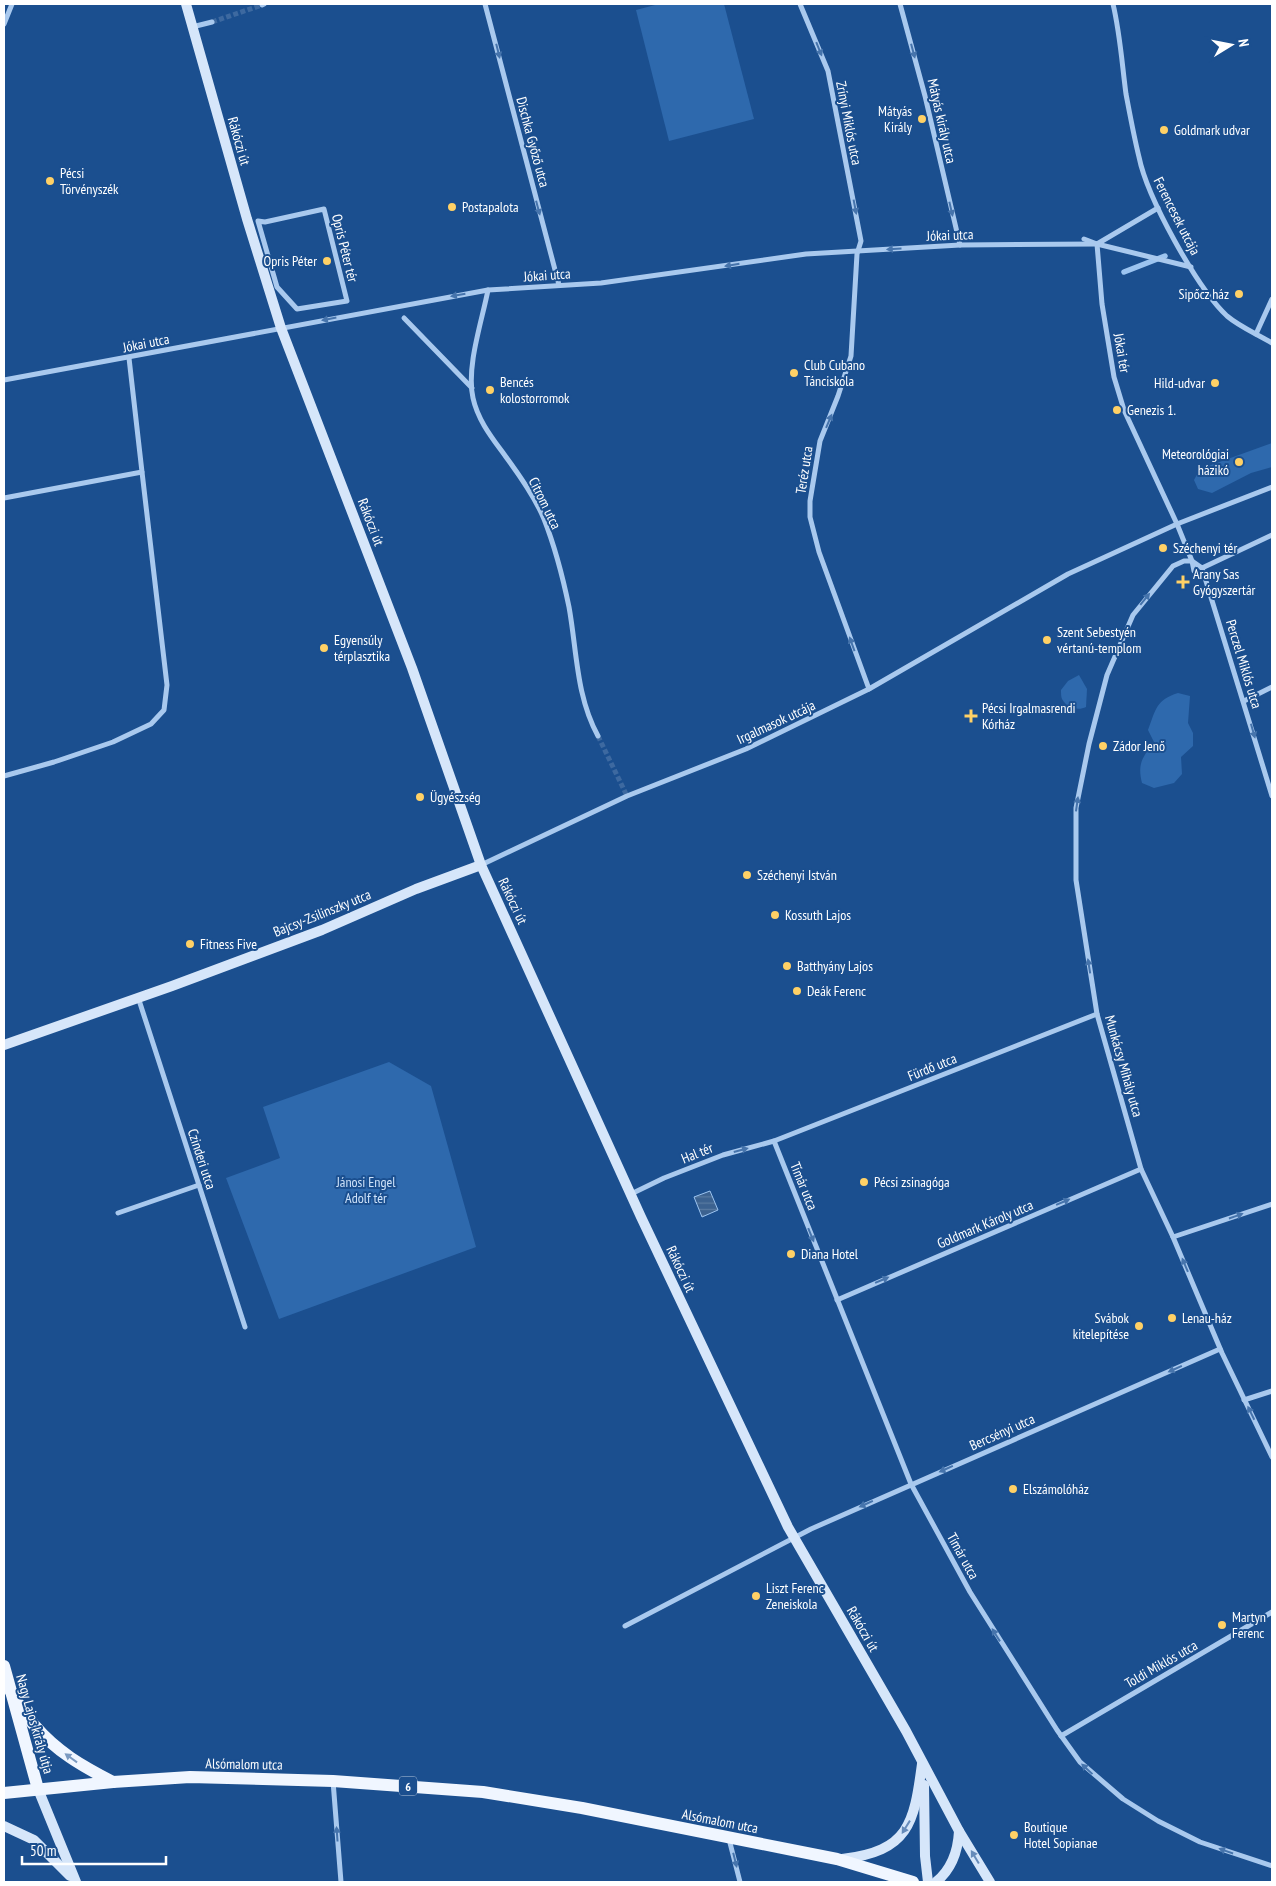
<svg xmlns="http://www.w3.org/2000/svg" width="1276" height="1886" font-family="'PT Sans Narrow',sans-serif">
	<defs>
		<pattern id="water-rules" width="6" height="5" patternUnits="userSpaceOnUse" patternTransform="scale(1.25)"><rect width="6" height="5" fill="#3c6290"/><path d="M0 2.5h6" fill="none" stroke="#597aa1"/></pattern>
	</defs>
	<rect width="100%" height="100%" fill="#1b4f8f"/>
	<!-- green -->
	<g fill="#2e69ad">
		<polygon points="659,4 724,4 754,119 669,141 636,10"/>
		<polygon points="1272,443 1272,467 1251,473 1212,493 1198,489 1194,480 1200,469"/>
		<path d="M1079,675L1087,689L1086,707C1078,711 1067,708 1062,699C1061,697 1061,693 1061,690L1068,681Z"/>
		<path d="M1178,693L1190,696L1188,723L1193,733V746L1181,757L1182,774L1174,783L1154,788L1142,783C1137,763 1143,757 1154,742L1148,730C1156,709 1156,700 1178,693Z"/>
		<polygon points="389,1062 431,1086 476,1247 279,1319 226,1178 280,1158 263,1107"/>
	</g>
	<!-- water -->
	<polygon fill="url(#water-rules)" stroke="#9cc4f0" points="710,1191 718,1210 702,1217 694,1197"/>
	<g fill="none" stroke-linecap="round" stroke-linejoin="round">
		<!-- stream -->
		<polyline stroke="#9cc4f0" stroke-width="5.5" points="1124,272 1165,256"/>
		<!-- street-tunnel -->
		<g stroke="#3d69a0" stroke-width="5" stroke-dasharray="5 2.5" stroke-linecap="butt">
			<polyline points="212,22 262,5"/>
			<polyline points="598,736 627,796"/>
		</g>
		<!-- street -->
		<g stroke="#a9c9ee" stroke-width="5">
			<polyline points="485,4 559,285"/>
			<polyline points="800,4 828,71 861,241 857,254 851,356 838,396 820,441 810,501 810,517 819,552 869,689"/>
			<polyline points="900,4 925,96 960,245"/>
			<path d="M1113,4C1120,33 1122,64 1126,94C1130,115 1134,137 1139,157C1147,197 1197,288 1227,316C1240,327 1257,334 1272,343"/>
			<polyline points="262,5 264,4"/>
			<polyline points="4,24 12,4"/>
			<polyline points="192,27 212,22"/>
			<polyline points="1158,208 1097,244 1102,304 1114,377 1124,410 1177,524 1192,561 1194,571"/>
			<polygon points="324,209 347,301 297,309 277,287 258,221 265,222"/>
			<polyline points="1084,239 1097,244 1191,267"/>
			<path d="M488,290C482,321 466,367 473,398C478,421 493,439 506,457C520,476 535,497 544,519C555,547 563,578 569,607C577,651 576,696 598,736"/>
			<polyline points="404,318 472,388"/>
			<polyline points="1256,334 1272,299"/>
			<polyline points="4,380 488,290 601,283 806,254 960,245 1097,244"/>
			<polyline points="4,498 142,472 129,358"/>
			<polyline points="1202,568 1192,561 1184,561 1173,566 1133,615 1107,675 1089,744 1076,808 1076,880 1097,1014 1141,1169 1173,1237 1222,1353 1272,1457"/>
			<polyline points="1202,568 1272,796"/>
			<polyline points="1202,568 1272,535"/>
			<polyline points="1244,701 1272,687"/>
			<polyline points="4,776 54,762 113,742 151,724 164,710 167,685 142,472"/>
			<polyline points="481,865 627,796 746,749 869,689 1068,574 1177,524 1272,487"/>
			<polyline points="138,997 245,1327"/>
			<polyline points="774,1141 911,1484 970,1592 1057,1730 1080,1762 1123,1799 1158,1821 1200,1842 1272,1866"/>
			<polyline points="631,1194 664,1178 723,1155 774,1141 1097,1014"/>
			<polyline points="118,1213 199,1185"/>
			<polyline points="1173,1237 1272,1204"/>
			<polyline points="837,1300 1141,1169"/>
			<polyline points="1244,1400 1272,1391"/>
			<polyline points="625,1626 811,1529 1220,1349"/>
			<polyline points="1061,1736 1272,1612"/>
			<polyline points="333,1781 341,1882"/>
			<polyline points="729,1839 740,1882"/>
		</g>
		<!-- secondary -->
		<g stroke="#d6e6fa" stroke-width="10">
			<polyline points="186,4 247,219 281,328 412,668 481,865 641,1217 788,1527 906,1731 959,1831 990,1882"/>
			<polyline points="4,1045 172,986 322,930 416,889 481,865"/>
			<polyline points="924,1785 925,1856 928,1882"/>
			<polyline points="38,1789 76,1882"/>
			<polyline points="4,1826 34,1840 70,1876"/>
			<path d="M842,1859C909,1851 914,1824 922,1764"/>
			<path d="M936,1882C952,1869 958,1851 959,1831"/>
		</g>
		<!-- primary -->
		<g stroke="#f0f6ff" stroke-width="12">
			<polyline points="4,1666 38,1789"/>
			<path d="M10,1690C17,1701 24,1715 34,1725C57,1752 82,1766 113,1782"/>
			<polyline points="4,1793 113,1782 190,1777 333,1781 483,1792 582,1808 837,1859 913,1882"/>
		</g>
	</g>
	<!-- one-way arrows -->
	<defs><path id="oneway-solid" d="M-6-.8H1V-3.2L6.5 0L1 3.2V.8H-6Z" transform="scale(1.25)"/></defs>
	<g fill="#4674ac">
		<use href="#oneway-solid" transform="translate(819 49) rotate(68)"/>
		<use href="#oneway-solid" transform="translate(498 51) rotate(76)"/>
		<use href="#oneway-solid" transform="translate(913 51) rotate(75)"/>
		<use href="#oneway-solid" transform="translate(855 207) rotate(79)"/>
		<use href="#oneway-solid" transform="translate(538 208) rotate(75)"/>
		<use href="#oneway-solid" transform="translate(951 209) rotate(77)"/>
		<use href="#oneway-solid" transform="translate(894 249) rotate(177)"/>
		<use href="#oneway-solid" transform="translate(732 265) rotate(171)"/>
		<use href="#oneway-solid" transform="translate(458 295) rotate(170)"/>
		<use href="#oneway-solid" transform="translate(329 319) rotate(169)"/>
		<use href="#oneway-solid" transform="translate(829 421) rotate(-67)"/>
		<use href="#oneway-solid" transform="translate(1145 599) rotate(-51)"/>
		<use href="#oneway-solid" transform="translate(852 644) rotate(-110)"/>
		<use href="#oneway-solid" transform="translate(1253 731) rotate(74)"/>
		<use href="#oneway-solid" transform="translate(1077 804) rotate(-82)"/>
		<use href="#oneway-solid" transform="translate(1089 966) rotate(-99)"/>
		<use href="#oneway-solid" transform="translate(741 1150) rotate(-15)"/>
		<use href="#oneway-solid" transform="translate(1063 1202) rotate(-23)"/>
		<use href="#oneway-solid" transform="translate(1236 1216) rotate(-19)"/>
		<use href="#oneway-solid" transform="translate(811 1235) rotate(68)"/>
		<use href="#oneway-solid" transform="translate(1185 1265) rotate(-113)"/>
		<use href="#oneway-solid" transform="translate(882 1280) rotate(-23)"/>
		<use href="#oneway-solid" transform="translate(1175 1369) rotate(156)"/>
		<use href="#oneway-solid" transform="translate(1251 1413) rotate(-116)"/>
		<use href="#oneway-solid" transform="translate(946 1469) rotate(156)"/>
		<use href="#oneway-solid" transform="translate(866 1504) rotate(156)"/>
		<use href="#oneway-solid" transform="translate(996 1635) rotate(-122)"/>
		<use href="#oneway-solid" transform="translate(1087 1769) rotate(-137)"/>
		<use href="#oneway-solid" transform="translate(337 1834) rotate(-94)"/>
		<use href="#oneway-solid" transform="translate(1226 1851) rotate(-161)"/>
		<use href="#oneway-solid" transform="translate(735 1860) rotate(76)"/>
	</g>
	<use fill="#7b9ac1" href="#oneway-solid" transform="translate(71 1758) rotate(-144)"/>
	<g fill="#668bba">
		<use href="#oneway-solid" transform="translate(906 1827) rotate(122)"/>
		<use href="#oneway-solid" transform="translate(975 1857) rotate(-121)"/>
	</g>
	<!-- markers -->
	<g fill="#ffd166" stroke="#1b4f8f" stroke-width="2">
		<circle cx="922" cy="119" r="5"/>
		<circle cx="1164" cy="130" r="5"/>
		<circle cx="50" cy="181" r="5"/>
		<circle cx="452" cy="207" r="5"/>
		<circle cx="327" cy="261" r="5"/>
		<circle cx="1239" cy="294" r="5"/>
		<circle cx="794" cy="373" r="5"/>
		<circle cx="1215" cy="383" r="5"/>
		<circle cx="490" cy="390" r="5"/>
		<circle cx="1117" cy="410" r="5"/>
		<circle cx="1239" cy="462" r="5"/>
		<circle cx="1163" cy="548" r="5"/>
		<path d="M1180.5 574.5h5v5h5v5h-5v5h-5v-5h-5v-5h5z"/>
		<circle cx="1047" cy="640" r="5"/>
		<circle cx="324" cy="648" r="5"/>
		<path d="M968.5 708.5h5v5h5v5h-5v5h-5v-5h-5v-5h5z"/>
		<circle cx="1103" cy="746" r="5"/>
		<circle cx="420" cy="797" r="5"/>
		<circle cx="747" cy="875" r="5"/>
		<circle cx="775" cy="915" r="5"/>
		<circle cx="190" cy="944" r="5"/>
		<circle cx="787" cy="966" r="5"/>
		<circle cx="797" cy="991" r="5"/>
		<circle cx="864" cy="1182" r="5"/>
		<circle cx="791" cy="1254" r="5"/>
		<circle cx="1172" cy="1318" r="5"/>
		<circle cx="1139" cy="1326" r="5"/>
		<circle cx="1013" cy="1489" r="5"/>
		<circle cx="756" cy="1596" r="5"/>
		<circle cx="1222" cy="1625" r="5"/>
		<circle cx="1014" cy="1835" r="5"/>
	</g>
	<g text-anchor="middle" dominant-baseline="central" stroke-width="4" stroke-linejoin="round" paint-order="stroke">
		<!-- shield labels -->
		<rect fill="#1b4f8f" stroke="#bbcadd" stroke-width="1" x="399" y="1776.5" width="18" height="19" rx="4"/>
		<g font-size="12" font-weight="bold" fill="#fff">
			<text x="408" y="1786">6</text>
		</g>
		<!-- poi labels -->
		<g font-size="14" fill="#fff" stroke="#1b4f8f" text-anchor="start">
			<text x="912" y="111" text-anchor="end">Mátyás<tspan x="912" dy="16">Király</tspan></text>
			<text x="1174" y="130">Goldmark udvar</text>
			<text x="60" y="173">Pécsi<tspan x="60" dy="16">Törvényszék</tspan></text>
			<text x="462" y="207">Postapalota</text>
			<text x="317" y="261" text-anchor="end">Opris Péter</text>
			<text x="1229" y="294" text-anchor="end">Sipőcz ház</text>
			<text x="804" y="365">Club Cubano<tspan x="804" dy="16">Tánciskola</tspan></text>
			<text x="500" y="382">Bencés<tspan x="500" dy="16">kolostorromok</tspan></text>
			<text x="1205" y="383" text-anchor="end">Hild-udvar</text>
			<text x="1127" y="410">Genezis 1.</text>
			<text x="1229" y="454" text-anchor="end">Meteorológiai<tspan x="1229" dy="16">házikó</tspan></text>
			<text x="1173" y="548">Széchenyi tér</text>
			<text x="1193" y="574">Arany Sas<tspan x="1193" dy="16">Gyógyszertár</tspan></text>
			<text x="1057" y="632">Szent Sebestyén<tspan x="1057" dy="16">vértanú-templom</tspan></text>
			<text x="334" y="640">Egyensúly<tspan x="334" dy="16">térplasztika</tspan></text>
			<text x="982" y="708">Pécsi Irgalmasrendi<tspan x="982" dy="16">Kórház</tspan></text>
			<text x="1113" y="746">Zádor Jenő</text>
			<text x="430" y="797">Ügyészség</text>
			<text x="757" y="875">Széchenyi István</text>
			<text x="785" y="915">Kossuth Lajos</text>
			<text x="200" y="944">Fitness Five</text>
			<text x="797" y="966">Batthyány Lajos</text>
			<text x="807" y="991">Deák Ferenc</text>
			<text x="874" y="1182">Pécsi zsinagóga</text>
			<text x="801" y="1254">Diana Hotel</text>
			<text x="1129" y="1318" text-anchor="end">Svábok<tspan x="1129" dy="16">kitelepítése</tspan></text>
			<text x="1182" y="1318">Lenau-ház</text>
			<text x="1023" y="1489">Elszámolóház</text>
			<text x="766" y="1588">Liszt Ferenc<tspan x="766" dy="16">Zeneiskola</tspan></text>
			<text x="1232" y="1617">Martyn<tspan x="1232" dy="16">Ferenc</tspan></text>
			<text x="1024" y="1827">Boutique<tspan x="1024" dy="16">Hotel Sopianae</tspan></text>
		</g>
		<!-- street labels -->
		<g font-size="14" fill="#fff" stroke="#1b4f8f">
			<text transform="translate(942 121) rotate(77)">Mátyás király utca</text>
			<text transform="translate(849 123) rotate(79)">Zrínyi Miklós utca</text>
			<text transform="translate(239 141) rotate(74)">Rákóczi út</text>
			<text transform="translate(533 142) rotate(75)">Dischka Győző utca</text>
			<text transform="translate(1177 216) rotate(63)">Ferencesek utcája</text>
			<text transform="translate(950 235) rotate(-2)">Jókai utca</text>
			<text transform="translate(345 248) rotate(76)">Opris Péter tér</text>
			<text transform="translate(547 275) rotate(-4)">Jókai utca</text>
			<text transform="translate(146 343) rotate(-11)">Jókai utca</text>
			<text transform="translate(1122 353) rotate(80)">Jókai tér</text>
			<text transform="translate(804 470) rotate(-81)">Teréz utca</text>
			<text transform="translate(545 503) rotate(64)">Citrom utca</text>
			<text transform="translate(371 522) rotate(69)">Rákóczi út</text>
			<text transform="translate(1244 664) rotate(73)">Perczel Miklós utca</text>
			<text transform="translate(776 722) rotate(-25)">Irgalmasok utcája</text>
			<text transform="translate(513 901) rotate(65)">Rákóczi út</text>
			<text transform="translate(322 913) rotate(-22)">Bajcsy-Zsilinszky utca</text>
			<text transform="translate(1124 1066) rotate(74)">Munkácsy Mihály utca</text>
			<text transform="translate(932 1067) rotate(-22)">Fürdő utca</text>
			<text transform="translate(697 1153) rotate(-22)">Hal tér</text>
			<text transform="translate(202 1159) rotate(72)">Czinderi utca</text>
			<text transform="translate(804 1186) rotate(68)">Tímár utca</text>
			<text transform="translate(985 1224) rotate(-23)">Goldmark Károly utca</text>
			<text transform="translate(681 1269) rotate(65)">Rákóczi út</text>
			<text transform="translate(1002 1432) rotate(-24)">Bercsényi utca</text>
			<text transform="translate(963 1556) rotate(61)">Tímár utca</text>
			<text transform="translate(863 1629) rotate(60)">Rákóczi út</text>
			<text transform="translate(1161 1664) rotate(-30)">Toldi Miklós utca</text>
			<text transform="translate(35 1724) rotate(74)">Nagy Lajos király útja</text>
			<text transform="translate(244 1764) rotate(1)">Alsómalom utca</text>
			<text transform="translate(720 1821) rotate(11)">Alsómalom utca</text>
		</g>
		<!-- park labels -->
		<g font-size="14" fill="#cfe3fa" stroke="#1b4f8f">
			<text x="366" y="1182">Jánosi Engel<tspan x="366" dy="16">Adolf tér</tspan></text>
		</g>
	</g>
	<!-- border -->
	<rect width="1276" height="1886" fill="none" stroke="#ffffff" stroke-width="10"/>
	<!-- north arrow -->
	<g transform="translate(1231 45) rotate(80)" stroke="#1b4f8f" stroke-width="4" paint-order="stroke">
	<path d="M0-4L9 19L0 12L-9 19Z" fill="#ffffff"/>
	<text y="-8" font-size="14" font-weight="bold" text-anchor="middle" fill="#ffffff">N</text>
	</g>
	<!-- scale -->
	<path d="M22 1856v8h144v-8" fill="none" stroke="#ffffff" stroke-width="2.5"/>
	<text x="30" y="1856" font-size="15" fill="#ffffff" stroke="#1b4f8f" stroke-width="4" paint-order="stroke">50 m</text>
</svg>
